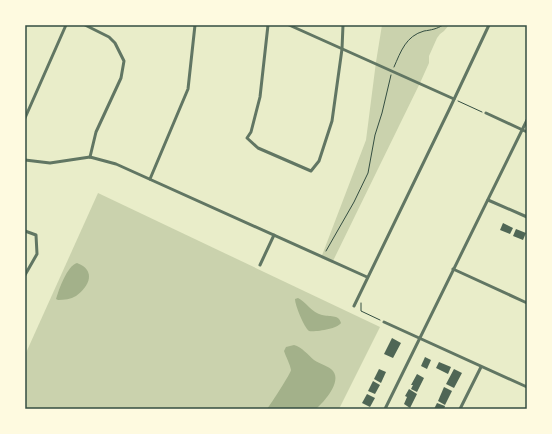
<svg xmlns="http://www.w3.org/2000/svg" width="552" height="434" font-family="'DM Sans',sans-serif">
	<rect width="100%" height="100%" fill="#e9edc9"/>
	<!-- green -->
	<g fill="#cad2ad">
		<polygon points="382,25 449,25 444,31 440,34 437,38 429,56 429,63 420,83 332,263 321,258 366,140 376,62"/>
		<polygon points="98,193 380,327 339,409 25,409 25,355"/>
	</g>
	<!-- water -->
	<g fill="#a3b18a">
		<path d="M77,263C96,270 90,286 76,296C71,299 64,300 58,300L56,299C59,289 67,266 77,263Z"/>
		<path d="M298,298C306,302 312,313 322,315C329,317 339,314 341,323C337,329 316,332 309,331C304,327 295,305 295,299Z"/>
		<path d="M294,345C302,347 308,355 314,360C320,364 329,366 333,371C342,382 324,402 316,409H267C271,404 291,373 291,370C290,364 286,357 284,351L286,347Z"/>
	</g>
	<!-- building -->
	<g fill="#4f6655">
		<polygon points="503,223 513,228 510,234 500,230"/>
		<polygon points="516,229 526,233 523,240 513,236"/>
		<polygon points="392,338 401,343 393,358 384,354"/>
		<polygon points="425,357 431,360 427,369 421,366"/>
		<polygon points="439,362 451,367 448,374 436,368"/>
		<polygon points="379,369 386,372 381,383 374,379"/>
		<polygon points="454,369 462,373 454,388 446,384"/>
		<polygon points="417,374 424,378 417,392 411,389 413,385 411,385"/>
		<polygon points="373,381 380,385 375,394 368,391"/>
		<polygon points="444,387 452,391 445,405 438,401"/>
		<polygon points="409,389 417,394 410,408 404,404 407,397 405,396"/>
		<polygon points="367,394 375,398 370,407 362,403"/>
		<polygon points="437,403 445,406 444,409 434,409"/>
	</g>
	<g fill="none" stroke-linecap="round" stroke-linejoin="round">
		<!-- path -->
		<g stroke="#344e41" stroke-width="1">
			<path d="M394,67C401,51 406,36 424,31C431,30 437,29 443,25"/>
			<polyline points="458,101 482,112"/>
			<polyline points="326,251 354,202 368,173 375,135 382,113 391,75"/>
			<polyline points="361,303 361,311 380,320"/>
		</g>
		<!-- minor -->
		<g stroke="#617663" stroke-width="3">
			<polyline points="85,25 109,37 115,43 124,61 121,78 96,132 90,157"/>
			<polyline points="268,25 260,97 251,132 247,138 258,148 311,171 319,161 332,121 342,49 343,25"/>
			<polyline points="289,25 454,99"/>
			<polyline points="486,113 527,132"/>
			<polyline points="25,118 66,25"/>
			<polyline points="25,160 50,163 90,157 116,164 367,277"/>
			<polyline points="150,179 188,89 195,25"/>
			<polyline points="488,200 527,217"/>
			<polyline points="25,231 36,235 37,254 25,275"/>
			<polyline points="260,265 274,235"/>
			<polyline points="453,269 527,303"/>
			<polyline points="354,306 449,110 489,25"/>
			<polyline points="384,322 527,387"/>
			<polyline points="385,409 527,120"/>
			<polyline points="460,409 481,367"/>
		</g>
	</g>
	<!-- border -->
	<rect width="552" height="434" fill="none" stroke="#fefae0" stroke-width="52"/>
	<rect x="26" y="26" width="500" height="382" fill="none" stroke="#344e41" stroke-width="1.5"/>
</svg>
